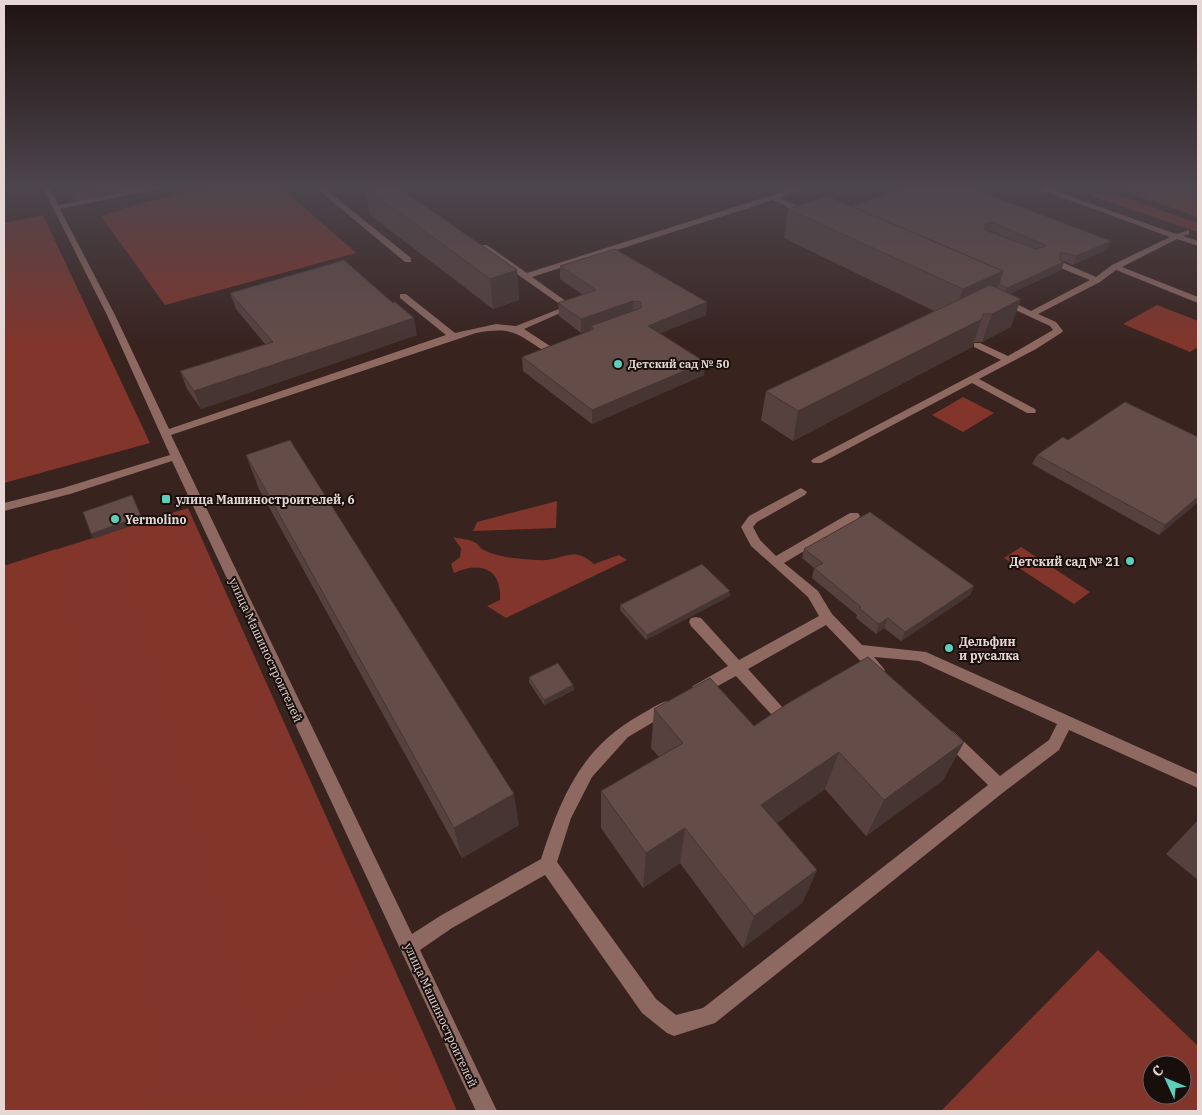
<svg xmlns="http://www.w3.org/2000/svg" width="1202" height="1115" font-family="'IBM Plex Serif',serif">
	<rect width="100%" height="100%" fill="#38231f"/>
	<!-- green -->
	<g fill="#81352b" fill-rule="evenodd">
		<polygon points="93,188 146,188 75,202 71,193"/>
		<polygon points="206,188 282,188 356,253 165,305 101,216 135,205"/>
		<polygon points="1114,188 1198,188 1198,217"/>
		<polygon points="1099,193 1120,196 1198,223 1198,232 1091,196"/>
		<polygon points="43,215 150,443 4,483 4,223"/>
		<polygon points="1157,305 1198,321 1198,347 1190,352 1123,324"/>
		<polygon points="963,397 994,413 963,432 932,415"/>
		<polygon points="557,501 556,528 473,531 477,522"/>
		<polygon points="188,508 429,1046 457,1111 4,1111 4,566"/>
		<path d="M453,537C460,539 470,539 476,543C479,545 480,549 484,550C499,558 520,559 537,560C563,562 571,544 594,564L619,555L627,560L506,618L487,606L500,600C502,568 480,561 454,573L451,564L460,557L461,548Z"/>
		<polygon points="1021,547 1090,592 1074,604 1004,558"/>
		<path d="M1098,950L1198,1046V1111H941ZM1152,1065H1182V1095H1152Z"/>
	</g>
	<!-- forest -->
	<g fill="#83352a">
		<polygon points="181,519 376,956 251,1047 114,541"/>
		<polygon points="56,549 58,560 64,558 173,1089 121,1111 4,1111 4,566"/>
		<polygon points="390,1053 414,1111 273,1111 272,1107"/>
	</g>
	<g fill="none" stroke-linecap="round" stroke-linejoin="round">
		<!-- minor -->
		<g fill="#8e6962" fill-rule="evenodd">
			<path d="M43,188H50L58,205L145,188H161L60,209L115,315L169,429L446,335L400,298V294H406L455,333L496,324L516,326L564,307L481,249V245H487L527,273L795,188H806L779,198L812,212V216H806L773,200L532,277L574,307L524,329L550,346L563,344V348L549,353L546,352C515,332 513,327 476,333L171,435L412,934L440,916L541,859C561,797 581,748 640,715C649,710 657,704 667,701L672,703L674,707L672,711L628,737L592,777L571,818L557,862L656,999L676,1015L703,1008L988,785L944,742L941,737L944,732L949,730L954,732L1000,776L1049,740L1057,724L919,661L874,657L885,670L883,674L878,676L873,674L826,625L748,669L792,718L794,722L792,726L787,728L782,726L736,676L703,694L698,696L693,694L691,690L693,686L728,666L691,626L689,622L691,618L696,617L701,618L739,660L819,616L808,597L751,546L741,527L749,516L801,488L807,492L805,495L757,522L753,527L760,540L776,556L850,513H858L860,516L858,519L784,563L818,591L832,614L862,645L926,652L1198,774V788L1069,730L1059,750L1005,791L715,1023L674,1036L667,1033L642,1013L545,875L452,928L420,950L497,1111H476L172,461L70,494L4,511V503L63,488L170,455L107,315Z"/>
			<polygon points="316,188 324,188 411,258 411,262 405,262"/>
			<polygon points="1036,188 1047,188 1176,234 1189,230 1189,234 1183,236 1198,241 1198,246 1177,239 1122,267 1198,297 1198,303 1116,270 1100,282 1038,314 1056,322 1063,331 1061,333 1036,349 979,379 1035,409 1036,411 1035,413 1027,413 972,383 821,463 813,463 811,461 813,459 1001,360 974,347 974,343 980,343 1008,356 1053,330 1050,326 1000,303 1000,299 1006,299 1031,311 1090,280 1058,267 1058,263 1064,263 1096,277 1112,265 1170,237"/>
		</g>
	</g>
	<!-- wall -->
	<g fill="#56413e" fill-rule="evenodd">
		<polygon points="365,188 399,188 517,270 519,300 493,309 370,215"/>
		<path d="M903,188L1111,241L1107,249L1073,265L1064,261L1061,270L1009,294L1011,327L982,342H974L972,347L793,441L761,420L766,391L934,311L784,238L788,209L851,206ZM990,230L1011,240L988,231Z"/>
		<polygon points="560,266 706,315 660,333 705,362 704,375 592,424 523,371 522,357 591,330 591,329 581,333 559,316 558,303 583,295 560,279"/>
		<polygon points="230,293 417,335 201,409 187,389 180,371 265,344 236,309"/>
		<polygon points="1068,440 1198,502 1159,535 1032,464 1037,455"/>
		<polygon points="246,455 519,825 462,858 259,489"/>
		<polygon points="804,549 974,586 970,595 901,641 884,628 876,634 856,618 857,615 812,578 814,568 802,558"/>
		<polygon points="730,591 730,596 646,640 620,610 620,605"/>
		<polygon points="529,677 573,685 574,690 544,705 529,682"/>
		<polygon points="654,709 754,726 964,742 943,780 866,836 825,789 777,823 817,870 802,903 743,948 680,863 643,888 601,828 601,791 659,757 651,748"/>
		<polygon points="1198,820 1198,880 1166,854"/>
	</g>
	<!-- shaded-wall -->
	<g fill="#463532">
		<polygon points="992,222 990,230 981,232 984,224"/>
		<polygon points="1111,241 1107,249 1073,265 1076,256"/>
		<polygon points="1064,262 1061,270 1004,297 1007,288"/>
		<polygon points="517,270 519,300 493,309 490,279"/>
		<polygon points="1003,271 992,302 953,320 963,289"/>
		<polygon points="1021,299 1011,327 982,342 992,314"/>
		<polygon points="633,301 632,314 591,326 591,329 581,333 581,319"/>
		<polygon points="707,302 706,315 647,339 648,326"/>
		<polygon points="414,318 417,335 201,409 194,391"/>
		<polygon points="982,319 972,347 793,441 798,411"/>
		<polygon points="705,362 704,375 592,424 592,410"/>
		<polygon points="132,495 143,521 94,539 91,534"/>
		<polygon points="1198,497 1198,502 1159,535 1165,525"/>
		<polygon points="974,586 970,595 901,641 905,632"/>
		<polygon points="730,591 730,596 646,640 647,635"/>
		<polygon points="888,618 884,628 876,634 879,624"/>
		<polygon points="573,685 574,690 544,705 544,700"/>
		<polygon points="964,742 943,780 866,836 884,800"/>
		<polygon points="839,752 825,789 751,841 761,805"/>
		<polygon points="514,794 519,825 462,858 454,828"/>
		<polygon points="685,828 680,863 643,888 646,853"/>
		<polygon points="817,870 802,903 743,948 754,916"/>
	</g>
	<!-- building -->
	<g fill="#644c48" stroke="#463532" fill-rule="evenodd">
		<polygon points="366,188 399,188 517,270 490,279"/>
		<path d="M903,188H971L1111,241L1076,256L1067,253H1060V260L1064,262L1007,288L999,284L1003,271L851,206ZM992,222L1045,245L1044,247L1036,249L985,230L984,224Z"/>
		<polygon points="827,196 1003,271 963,289 788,209"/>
		<polygon points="615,249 707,302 648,326 705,362 592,410 522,357 594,329 591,326 641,308 641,302 633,301 581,319 558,303 596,290 560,266"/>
		<polygon points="344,260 393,303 395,302 414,318 194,391 180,371 273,342 230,293"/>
		<polygon points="990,285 1021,299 992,314 983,314 982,319 798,411 766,391"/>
		<polygon points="1125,402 1198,437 1198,497 1165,525 1037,455 1063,437 1068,440"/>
		<polygon points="290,440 514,794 454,828 246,455"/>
		<polygon points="132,495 141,516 91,534 83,512"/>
		<polygon points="870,512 974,586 905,632 888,618 879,624 859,608 861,607 814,568 823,563 804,549"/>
		<polygon points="702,564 730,591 647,635 620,605"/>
		<polygon points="868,657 964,742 884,800 839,752 761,805 817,870 754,916 685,828 646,853 601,791 683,743 654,709 710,678 754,726 790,702"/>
		<polygon points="558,663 573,685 544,700 529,677"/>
	</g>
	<!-- sky -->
	<linearGradient id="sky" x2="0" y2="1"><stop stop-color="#1f1311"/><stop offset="0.54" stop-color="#4d454d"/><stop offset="1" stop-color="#4d454d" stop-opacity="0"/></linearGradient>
	<rect width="1202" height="345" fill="url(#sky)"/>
	<!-- markers -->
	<g fill="#5cceba" stroke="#180f0d" stroke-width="2">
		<circle cx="618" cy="364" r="5"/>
		<rect x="161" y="494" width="10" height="10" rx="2.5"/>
		<circle cx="115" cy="519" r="5"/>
		<circle cx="1130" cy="561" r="5"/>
		<circle cx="949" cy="648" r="5"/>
	</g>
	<g text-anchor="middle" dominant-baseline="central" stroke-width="4" stroke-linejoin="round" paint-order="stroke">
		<!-- far-poi labels -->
		<g font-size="11" font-weight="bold" fill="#e6d7d4" stroke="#180f0d" text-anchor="start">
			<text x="628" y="364">Детский сад № 50</text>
		</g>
		<!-- poi labels -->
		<g font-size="12" font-weight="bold" fill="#e6d7d4" stroke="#180f0d" text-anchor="start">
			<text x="176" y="499">улица Машиностроителей, 6</text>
			<text x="125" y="519">Yermolino</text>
			<text x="1120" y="561" text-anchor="end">Детский сад № 21</text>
			<text x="959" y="641">Дельфин<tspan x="959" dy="14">и русалка</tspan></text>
		</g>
		<!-- street labels -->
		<g font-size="12" fill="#e6d7d4" stroke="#180f0d">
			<text transform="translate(266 650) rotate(65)">улица Машиностроителей</text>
			<text transform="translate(441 1015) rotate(65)">улица Машиностроителей</text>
		</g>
	</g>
	<!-- border -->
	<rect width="1202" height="1115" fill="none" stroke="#e6d7d4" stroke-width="10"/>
	<!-- north arrow -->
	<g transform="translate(1167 1080) rotate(314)"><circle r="24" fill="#180f0d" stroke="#6a5f5d"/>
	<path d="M0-4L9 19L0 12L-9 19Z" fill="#5cceba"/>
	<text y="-8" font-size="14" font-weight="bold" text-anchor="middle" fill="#e6d7d4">С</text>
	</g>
</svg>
